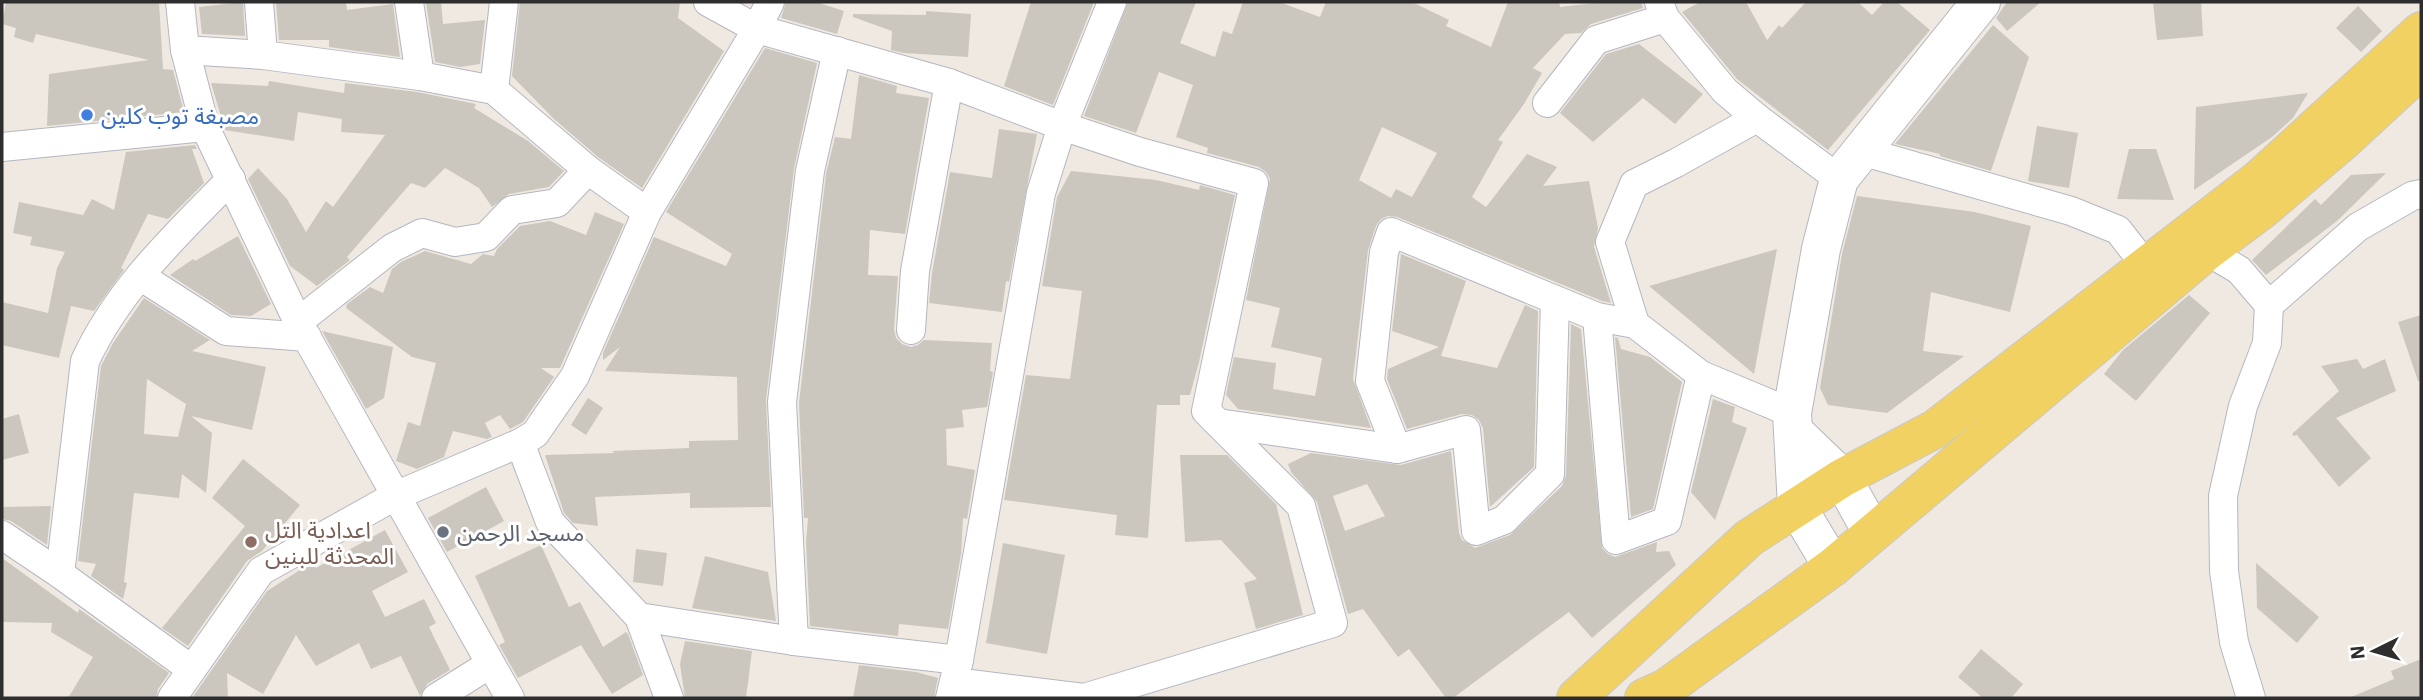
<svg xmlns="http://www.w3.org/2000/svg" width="2423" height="700" font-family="'IBM Plex Sans','Noto Sans Arabic',sans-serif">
	<rect width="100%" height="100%" fill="#efe9e1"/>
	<!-- building -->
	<g fill="#cbc7bf" fill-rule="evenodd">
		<polygon points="6,2 159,2 163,69 173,70 184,112 47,126 49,74 149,60 36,34 33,43 14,37 16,28 2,24"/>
		<polygon points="243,2 245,36 202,34 199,7"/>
		<polygon points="276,2 346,2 347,10 393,4 400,57 329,47 329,40 279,40"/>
		<polygon points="426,2 441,2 443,24 485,20 480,64 460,67 435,62"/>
		<polygon points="520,2 680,2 678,18 724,51 642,188 598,157 553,118 512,76"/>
		<polygon points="786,2 816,2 844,11 837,34 781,18"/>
		<polygon points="1031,2 1094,2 1053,105 1004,86"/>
		<path d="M1128,2H1196L1180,43L1215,57L1223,31L1232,34L1243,2H1279L1320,17L1326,2H1412L1449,20L1446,26L1491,47L1508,2H1559L1560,7L1604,2H1641L1643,8L1591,24L1581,33L1565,34L1533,68L1542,73L1524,104L1498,140L1503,142L1472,197L1486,207L1527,154L1557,167L1543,186L1589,181L1598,228L1594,247L1611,303L1602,301L1397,217L1388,216L1381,219L1376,226L1368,250L1353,379L1371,428L1238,409L1226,395L1234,357L1276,363L1273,389L1315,396L1322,358L1271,347L1280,308L1246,300L1270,179L1266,172L1259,167L1207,153L1208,148L1176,137L1193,85L1159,72L1136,133L1084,116ZM1382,127L1437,153L1412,197L1396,189L1391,198L1359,180Z"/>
		<polygon points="1700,2 1746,2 1767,40 1779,25 1782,28 1806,2 1858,2 1872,15 1884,2 1897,2 1930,30 1828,150 1737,79 1682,12"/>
		<polygon points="2007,2 2041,2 2007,31 1996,18"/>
		<polygon points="2153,2 2201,2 2203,36 2157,40"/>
		<polygon points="2358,6 2382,31 2361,52 2336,28"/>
		<polygon points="926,11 971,14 968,57 904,53 891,50 892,31 853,17 853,14 926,15"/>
		<polygon points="1993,25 2029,57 1991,171 1940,156 1940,154 1895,144"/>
		<polygon points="1639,44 1703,94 1675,124 1643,98 1593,142 1560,113 1606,54"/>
		<polygon points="765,48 817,63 794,169 766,400 771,507 690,508 690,493 595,497 598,526 573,523 564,513 545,455 615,453 612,451 689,448 689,441 738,440 737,377 605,371 620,347 603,360 603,353 654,237 726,266 732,254 666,212"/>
		<polygon points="859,75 897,86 896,93 929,98 905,234 870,230 868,275 898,276 894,329 896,338 902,344 911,347 918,345 924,340 992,343 990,371 993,372 987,407 962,410 964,427 946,429 947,465 975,470 967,519 963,518 961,554 948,629 899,624 898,636 810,626 806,542 808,518 804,518 799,403 826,174 835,137 851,139"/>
		<polygon points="269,81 344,93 345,83 417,92 476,104 474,108 528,141 564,171 549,187 509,194 492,207 479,188 445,168 425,188 411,183 347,257 350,260 317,286 290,266 248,179 258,168 287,199 306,232 326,201 333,207 385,135 341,132 342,119 298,112 294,141 225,130 211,83 268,86"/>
		<polygon points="2308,93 2293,118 2272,137 2194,190 2196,107"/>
		<polygon points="2037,126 2078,133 2069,188 2028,181"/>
		<polygon points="999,129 1037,134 1009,282 1006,281 1002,312 929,303 932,273 950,172 992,178"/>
		<polygon points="195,145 197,149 192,149 204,183 168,219 148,214 121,268 124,270 94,311 71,306 59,358 2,345 2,302 48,313 57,268 65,252 30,245 32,237 13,233 19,202 83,215 92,199 114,210 126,152"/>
		<polygon points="2129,149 2156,149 2174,200 2117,199"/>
		<polygon points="1071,171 1156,180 1199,190 1200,185 1235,195 1199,362 1190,395 1180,395 1180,405 1157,405 1148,538 1115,535 1117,515 1004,500 1026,375 1070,379 1082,291 1042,286 1057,197"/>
		<polygon points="2386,173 2337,221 2266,275 2252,260 2315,199 2321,205 2351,175"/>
		<polygon points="1857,196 1975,212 2031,226 2010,312 1931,292 1923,351 1964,356 1887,413 1828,405 1820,388 1842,254"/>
		<polygon points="595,212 624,224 560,368 541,368 554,377 523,422 510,429 500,415 485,423 492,437 487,439 453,431 444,457 417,469 396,461 408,422 420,426 436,363 412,357 346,308 347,304 370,287 383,293 392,269 401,262 425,251 471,264 483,254 494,256 497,249 520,226 550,221 586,235"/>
		<polygon points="238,236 271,304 251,316 231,315 170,275 193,259 195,261"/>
		<polygon points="1777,249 1754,374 1649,286"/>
		<polygon points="1401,254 1466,281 1441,356 1497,368 1525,305 1538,311 1534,467 1490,507 1483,428 1479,420 1472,415 1462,414 1407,429 1387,379 1388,369 1439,347 1392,331"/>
		<polygon points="2189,295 2210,313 2136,401 2104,374 2123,350"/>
		<path d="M144,298L210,340L192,351L266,367L252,430L191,416L212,433L206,493L182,474L179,498L134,493L124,582L127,583L123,599L91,576L96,564L78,561L101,366L113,343ZM147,379L186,404L178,437L144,434Z"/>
		<polygon points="2421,315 2421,381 2418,381 2398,322"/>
		<path d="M1571,324L1581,329L1602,548L1608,554L1615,557L1657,542L1656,552L1669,551L1676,565L1592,638L1569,612L1453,698H1446L1409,649L1398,657L1363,609L1348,614L1317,502L1291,472L1288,464L1311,453L1401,465L1451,451L1459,533L1462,540L1475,548L1510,535L1562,486L1566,475ZM1367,484L1385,516L1345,531L1333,496Z"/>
		<polygon points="322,331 393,347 384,398 366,409"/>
		<polygon points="1615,337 1618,338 1621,349 1650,357 1682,382 1653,509 1631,517"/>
		<polygon points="2357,359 2363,369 2385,359 2396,391 2336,418 2371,458 2339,487 2297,435 2294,436 2292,434 2339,391 2321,366"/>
		<polygon points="588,398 603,408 586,435 571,425"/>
		<polygon points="1713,399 1735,407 1732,422 1747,428 1715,520 1691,492"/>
		<polygon points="19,414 29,453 2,460 2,419"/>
		<polygon points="1180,455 1227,455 1276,504 1303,615 1256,629 1244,583 1257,579 1221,540 1185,542"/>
		<polygon points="243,459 300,505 262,551 247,561 188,646 162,628 245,526 212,498"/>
		<polygon points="486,487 504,521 447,552 428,518"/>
		<polygon points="51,506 47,545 11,521 2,519 2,507"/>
		<polygon points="385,530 408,572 372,591 385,617 424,599 436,623 429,627 450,670 427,684 420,696 401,656 371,669 359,643 316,666 296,635 263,694 227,673 228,698 192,698 267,591 314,561 316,568"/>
		<polygon points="1003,543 1065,555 1047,654 986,643"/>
		<polygon points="541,545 569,607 580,602 603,647 626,632 628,634 643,675 612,694 581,645 518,678 499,645 505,642 475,576"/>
		<polygon points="636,549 667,553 663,586 633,582"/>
		<polygon points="705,556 768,572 776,621 692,608"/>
		<polygon points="2,558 78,613 79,609 169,673 158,689 156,698 68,698 93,657 51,632 52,623 2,622"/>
		<polygon points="2256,563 2319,617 2297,643 2257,608"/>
		<polygon points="685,641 752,651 746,698 685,698 680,664"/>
		<polygon points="1981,649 2023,684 2011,698 1983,698 1958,677"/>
		<polygon points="2421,659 2421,698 2349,698 2394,679 2391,671"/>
		<polygon points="859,665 916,672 938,678 934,698 853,698"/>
	</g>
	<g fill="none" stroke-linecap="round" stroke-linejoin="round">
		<!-- minor casing -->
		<g stroke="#b4b7c1" stroke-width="30">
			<g id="minor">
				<polyline points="180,2 185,50 205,127 298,322 510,698"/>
				<polyline points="259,2 263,55"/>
				<polyline points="409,2 420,76"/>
				<polyline points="708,2 757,29 949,83 1062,126 1140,152 1254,183 1206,411 1301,506 1333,623 1084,698 954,682"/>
				<polyline points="1659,2 1665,18 1725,91 1757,118 1839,179"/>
				<polyline points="185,50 263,55 420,76 494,90 588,170 647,212"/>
				<polyline points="494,90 504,2"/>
				<polyline points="1547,103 1596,40 1665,18"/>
				<polyline points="2,147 205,127"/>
				<polyline points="1861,151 2071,211 2118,230 2146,266"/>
				<polyline points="2207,251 2239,270 2269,305 2267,343 2243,406 2223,496 2224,571 2234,642 2251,698"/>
				<polyline points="140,276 226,331 307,337"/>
				<polyline points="2269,305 2358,227 2412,196 2421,194"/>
				<polyline points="1597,317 1616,540 1667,521 1701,375"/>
				<polyline points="298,322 392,248 422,233 455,242 486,237 512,210 557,203 588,170"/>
				<polyline points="1635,324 1701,375 1792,413"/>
				<polyline points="911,330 915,271 949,83"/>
				<polyline points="1218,423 1397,449 1370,381 1384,252 1391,232 1597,317 1635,324 1610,242 1634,184 1676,163 1757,118"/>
				<polyline points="520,443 550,522 639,617 669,698"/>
				<polyline points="1397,449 1466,430 1476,531 1504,520 1550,474 1555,300"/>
				<polyline points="2,535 60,574 191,669"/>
				<path d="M60,574L85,361C118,289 177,234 231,179"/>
				<polyline points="639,617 794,641 959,660"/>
				<polyline points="794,641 782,402 810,171 837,51"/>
				<polyline points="172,698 261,571 395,496 520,443 535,434 575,376 647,212 757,29 770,2"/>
				<polyline points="436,698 490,664"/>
				<polyline points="950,698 959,660 1041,193 1062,126 1112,2"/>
			</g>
		</g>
		<!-- secondary casing -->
		<g stroke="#b4b7c1" stroke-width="40">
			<g id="secondary">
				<polyline points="1793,431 1842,478 1872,532"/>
				<polyline points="1833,567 1797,507 1792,413 1821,249 1839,179 1981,2"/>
			</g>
		</g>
		<!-- primary casing -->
		<g stroke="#c9c9c9" stroke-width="40">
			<g id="primary">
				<polyline points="1576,698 1749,538 1842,478 1935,429 2259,179 2421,31"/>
				<polyline points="1644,698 1666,688 1833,567 2207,251 2263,209 2342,142 2421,69"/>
			</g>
		</g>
		<!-- minor -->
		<use href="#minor" stroke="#fff" stroke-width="28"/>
		<!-- secondary -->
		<use href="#secondary" stroke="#fff" stroke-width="38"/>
		<!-- primary -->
		<use href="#primary" stroke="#f2d163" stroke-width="38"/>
	</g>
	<!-- markers -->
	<circle fill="#3f7fe0" stroke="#fff" stroke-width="2.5" cx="87" cy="115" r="7"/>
	<circle fill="#6b7280" stroke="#fff" stroke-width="2.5" cx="443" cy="532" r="7"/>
	<circle fill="#8d6e63" stroke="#fff" stroke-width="2.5" cx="251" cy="542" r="7"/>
	<g text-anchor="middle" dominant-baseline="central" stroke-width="6" stroke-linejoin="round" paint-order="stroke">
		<!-- shop labels -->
		<g font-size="23" fill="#366cbe" stroke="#fff" text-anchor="start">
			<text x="101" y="115">مصبغة توب كلين</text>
		</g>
		<!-- education labels -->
		<g font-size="23" fill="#785e54" stroke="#fff" text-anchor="start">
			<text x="265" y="529">اعدادية التل<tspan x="265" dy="26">المحدثة للبنين</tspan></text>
		</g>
		<!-- worship labels -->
		<g font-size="23" fill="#5b616d" stroke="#fff" text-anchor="start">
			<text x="457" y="532">مسجد الرحمن</text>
		</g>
	</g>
	<!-- border -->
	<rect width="2423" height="700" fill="none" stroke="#2e2e2e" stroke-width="7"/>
	<!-- north arrow -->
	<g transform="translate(2374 651) rotate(265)" stroke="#ffffff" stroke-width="5" paint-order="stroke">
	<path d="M0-5L12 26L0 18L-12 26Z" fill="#2e2e2e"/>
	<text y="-10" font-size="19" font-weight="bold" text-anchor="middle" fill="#2e2e2e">N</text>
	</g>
</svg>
